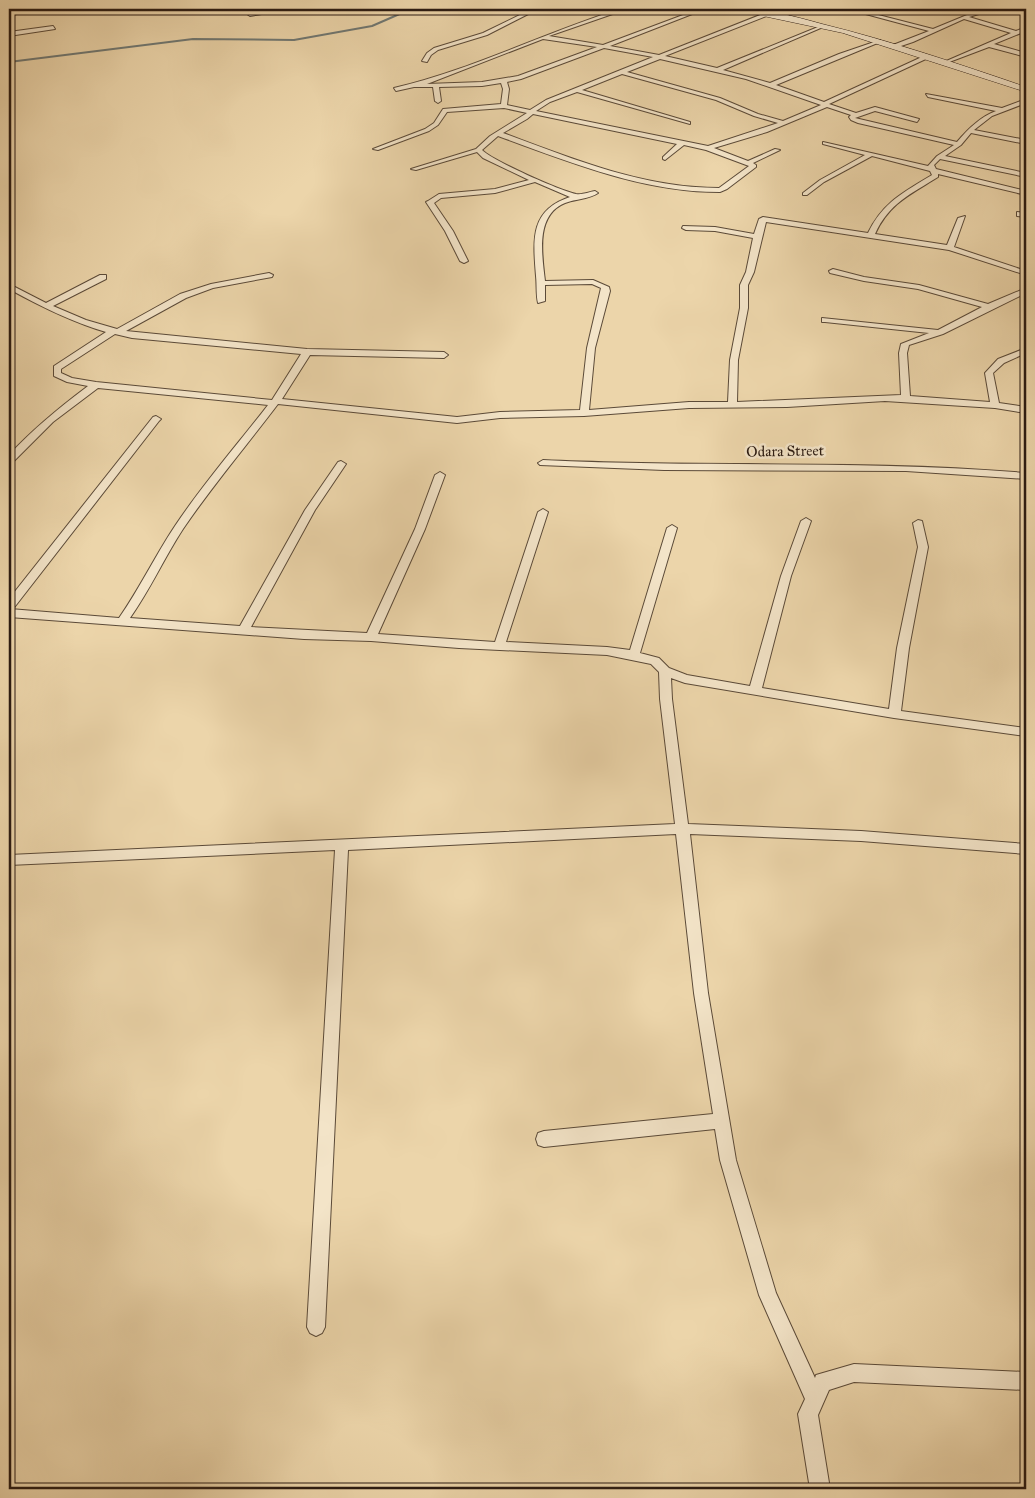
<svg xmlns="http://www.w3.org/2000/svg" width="1035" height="1498" font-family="'IM FELL Great Primer',serif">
	<rect width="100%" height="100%" fill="#ecd5aa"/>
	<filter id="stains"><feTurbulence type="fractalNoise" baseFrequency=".004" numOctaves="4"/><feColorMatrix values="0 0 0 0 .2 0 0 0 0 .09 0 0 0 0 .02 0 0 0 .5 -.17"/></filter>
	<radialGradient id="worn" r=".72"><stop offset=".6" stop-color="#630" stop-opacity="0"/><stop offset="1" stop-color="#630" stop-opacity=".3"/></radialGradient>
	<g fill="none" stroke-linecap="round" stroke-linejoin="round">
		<!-- stream -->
		<polyline stroke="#707873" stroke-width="2" points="9,62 193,39 294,40 372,26 411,9"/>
		<!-- street casing -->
		<g stroke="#5b4a38" stroke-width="2">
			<g id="street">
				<polygon points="43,9 58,9 9,15 9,12"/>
				<polygon points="140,9 176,10 179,12 146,13"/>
				<polygon points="280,9 293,9 250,16 247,14"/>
				<polygon points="532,9 538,9 487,35 438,50 431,55 427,62 422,61 427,53 434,48 483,33"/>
				<path d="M620,9H627L549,36L603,45L699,9H705L610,46L659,55L765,13C774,13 782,9 791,9L773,16L769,15L665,56L717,68L823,25V27L723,70L770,83L839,54L880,40V42L776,85L824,102L924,56H928V58L829,104L856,113L875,107L919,119L917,122L875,111L855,118L957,142C968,129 980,117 996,111L928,97L926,94L1002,108L1026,99V103L992,116L974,130L1026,140V144L971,133L961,145L945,156L1026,173V177L940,159L934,165L936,169L1026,191V195L938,174V177C911,194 889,203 875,234L947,245L958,218L965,216L954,247L1026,271V275L949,250L766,222L754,272L748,285V308L738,360L737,402L901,395L899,353L901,344L929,333L825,322H822V318L938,330L982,307L918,289L864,281L830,273L829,271L833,269L864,277L919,285L988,304L1026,288V293L943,334L909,345L907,353L910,396L990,402L985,373L998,359L1026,348V353L1004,363L993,373L999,403L1026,407V413L995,408L885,401L787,407L689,408L584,416L500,418L457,423L278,404C247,445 212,486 183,529C164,558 150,590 130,618L240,626L305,510L338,462L341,461L346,464L315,510L251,627L367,633L415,529L435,475L440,472L445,475L425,529L378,634L495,642L538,512L543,509L548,512L506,642L607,647L630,650L667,528L672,525L677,528L640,653L659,658L669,668L687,675L750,686L781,576L801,521L806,518L811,521L791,576L762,688L889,709L897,648L918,547L913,523L918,520L922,521L928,547L909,648L901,711L1026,728V736L894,718L685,683L671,678L672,699L688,824L861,831L1026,844V854L861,841L690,834L708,993L736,1160L776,1293L815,1378L816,1375L854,1364L1026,1372V1390L854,1382L829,1390L818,1415L830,1489H810L798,1414L805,1399L759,1295L720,1160L715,1129L544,1147L538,1145L536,1139L538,1133L544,1131L713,1114L694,993L676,834L348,850L325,1327L322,1333L316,1336L310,1333L307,1327L335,850L9,865V855L675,824L660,699L659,672L651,664L607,655L459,648L371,641L304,639L9,617V599L153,417L156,416L161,419L159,421L13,609H10L119,618C140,588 155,556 175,526C203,484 237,445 268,405L98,388L53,422L12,463L9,464V455C33,429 60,407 88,386L67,382L54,376V366L106,332C72,322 40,306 9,289V284L46,303L100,275H106V279L53,306L86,320L117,329L180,294L211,284L269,273L273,275L272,277L213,288L186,298L126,331L307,349L444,352L448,355L444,358L310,355L282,399L457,417L500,412L580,410L587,348L601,288L592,284L545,285V301L538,303C536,295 537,285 536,276C533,239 530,210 570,197L535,182L495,193L441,198L434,203L453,231L468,261L464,263L460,261L445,231L426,202L428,201L439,194L495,189L529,180L483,158L477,152L416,170L411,169L476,149L490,136L527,113L504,108L447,112L438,125L429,131L378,150L373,149L425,129L434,123L443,109L501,104L503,89L501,83L482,86L439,87L441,101L438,103L435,101L433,87H414L396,91L394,88C471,70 544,33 620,9ZM543,39L597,47L518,76L482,82L427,84ZM604,48L653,57L546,100L530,110L507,105L509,89L507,82L521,79ZM660,59L746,79L821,105L783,121L758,114L720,98L627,72ZM622,74L716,100L754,116L778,123L708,146L536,111L550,102L577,92L690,124V122L582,90ZM827,107L851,115L849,117L851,120L858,123L954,145L937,156L928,166L823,142V144L865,155L820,180L803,193V195H807L824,182L872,156L930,171L932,175C904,192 883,202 868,233L763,217L759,219L754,234L715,227L683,226L682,228L686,230L715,231L753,238L746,272L740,285V308L730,360L728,402H689L589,410L595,348L610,291L609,287L593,280L545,281C542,255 535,215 565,203C575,199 590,199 598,193L595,191C589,192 582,195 576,194C559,190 493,161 482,150L498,136C570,162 642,192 720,192L727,189L756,167V165L753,163L780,150L775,149L748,161L714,148L767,132ZM533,114L677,144L663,157V159L665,160L684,145L706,150L749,166L719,188C643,188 573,159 503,133L527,119ZM115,334L132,338L301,354L272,400L96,382L72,378L61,373V369Z"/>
				<polygon points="847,9 855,9 933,29 967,15 943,9 973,13 995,9 969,17 1016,31 1026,27 1026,31 994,44 1026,53 1026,57 989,47 944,64 944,62 1011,33 964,19 913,42 895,48 893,45 929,31"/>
				<polygon points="53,26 55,29 9,36 9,32"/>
				<polygon points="1017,212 1026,213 1026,217 1017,216"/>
				<path d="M543,460C704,468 865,459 1026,473V479L906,471L664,470L540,465L538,463Z"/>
			</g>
		</g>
		<!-- secondary casing -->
		<g stroke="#2b1b12" stroke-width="1">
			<path id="secondary" d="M731,9C761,7 793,16 822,24C891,41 959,64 1026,87V92L843,33Z"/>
		</g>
		<!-- street -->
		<use href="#street" fill="#f3e4c8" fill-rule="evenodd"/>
		<!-- secondary -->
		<use href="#secondary" fill="#f3e4c8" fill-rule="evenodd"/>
	</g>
	<g text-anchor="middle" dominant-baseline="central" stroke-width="5" stroke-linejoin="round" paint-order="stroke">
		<!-- far-street labels -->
		<g font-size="15" fill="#2b1b12" stroke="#f3e4c8">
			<text transform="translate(785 451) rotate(-1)">Odara Street</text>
		</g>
	</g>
	<!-- margin -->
	<rect width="1035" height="1498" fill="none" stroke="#ecd5aa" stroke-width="30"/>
	<rect x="10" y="10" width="1015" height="1478" fill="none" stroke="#2b1b12" stroke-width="2.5"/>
	<rect x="15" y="15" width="1005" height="1468" fill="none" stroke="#2b1b12"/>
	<rect width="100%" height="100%" filter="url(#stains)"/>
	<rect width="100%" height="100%" fill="url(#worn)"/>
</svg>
